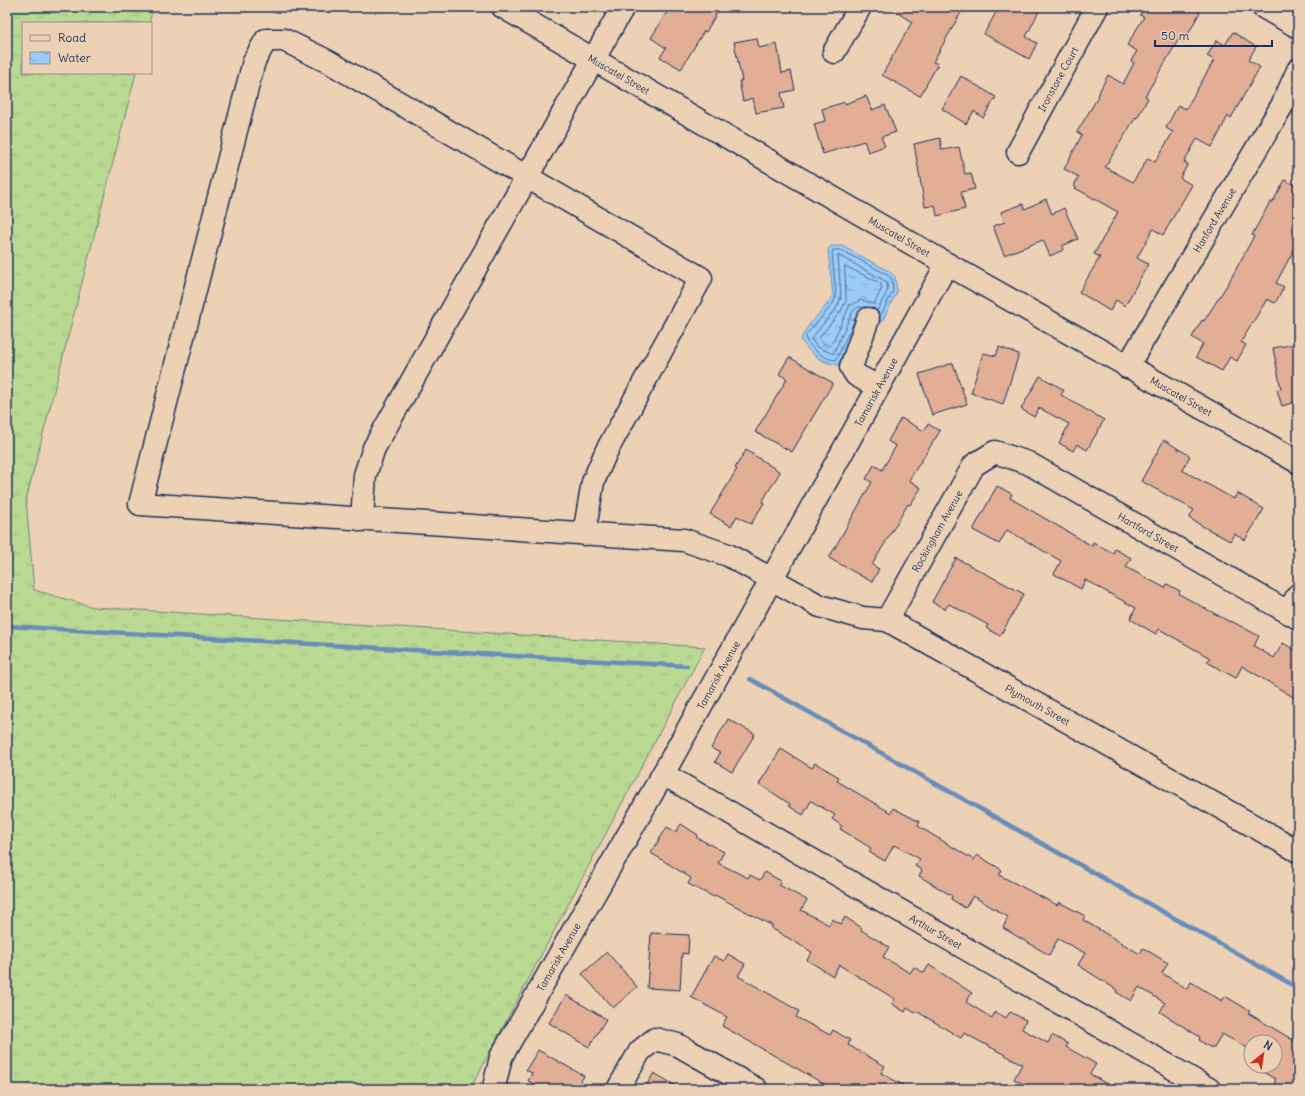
<svg xmlns="http://www.w3.org/2000/svg" width="1305" height="1096" font-family="Delius,sans-serif">
	<defs>
		<pattern id="grass-tufts" width="24" height="20" patternUnits="userSpaceOnUse"><rect width="24" height="20" fill="#bada93"/><path d="M3 7l-1-3M5 7V3M7 7l1-3M15 17l-1-3M17 17v-4M19 17l1-3" fill="none" stroke="#9fbb81"/></pattern>
		<pattern id="water-ripples" width="26" height="14" patternUnits="userSpaceOnUse"><rect width="26" height="14" fill="#9accf7"/><path d="M2 4q2-2 4 0t4 0M15 11q2-2 4 0t4 0" fill="none" stroke="#7da6cb"/></pattern>
	</defs>
	<rect width="100%" height="100%" fill="#edd1b4"/>
	<filter id="ink" filterUnits="userSpaceOnUse"><feTurbulence type="fractalNoise" baseFrequency=".025" numOctaves="2"/><feDisplacementMap in="SourceGraphic" scale="8" xChannelSelector="R" yChannelSelector="G"/><feConvolveMatrix kernelMatrix="1 2 1 2 8 2 1 2 1" color-interpolation-filters="sRGB"/></filter>
	<g filter="url(#ink)">
		<!-- grass -->
		<polygon fill="url(#grass-tufts)" stroke="#6a8478" points="7,7 153,7 149,23 23,23 23,73 136,73 26,500 34,590 93,607 705,647 470,1089 7,1089"/>
		<!-- water -->
		<path fill="url(#water-ripples)" stroke="#678dba" d="M831,246H842L889,271L895,277L897,292L880,325L861,315L838,365C822,364 811,353 801,341C805,323 825,312 833,295L828,250Z"/>
		<g fill="none" stroke-linecap="round" stroke-linejoin="round">
			<!-- shore -->
			<g stroke="#4e6e9b" stroke-width="1">
				<polygon points="845,266 880,283 882,288 874,304 861,300 850,305 831,345 829,346 821,342 819,338 841,311 846,301"/>
				<polyline points="866,307 858,307 853,311 833,354 817,347 811,339 837,307 841,298 838,255 887,282 888,290 877,311"/>
				<path d="M856,317L836,360C824,360 812,349 806,340V335L833,304L836,296L832,253L833,250H841L886,274L892,279L893,291L880,317"/>
			</g>
			<!-- stream -->
			<g stroke="#678dba" stroke-width="4.5">
				<polyline points="7,626 687,666"/>
				<polyline points="750,679 1298,988"/>
			</g>
		</g>
		<!-- building -->
		<g fill="#e2ae95" stroke="#1b2f5e">
			<polygon points="670,7 720,7 706,32 704,31 681,69 660,57 666,48 651,38"/>
			<polygon points="888,7 964,7 933,62 938,64 920,96 882,75 912,22"/>
			<polygon points="999,7 1041,7 1026,37 1037,43 1029,59 984,34"/>
			<polygon points="1145,7 1192,7 1200,12 1184,42 1179,39 1145,96 1148,98 1137,118 1136,117 1105,167 1133,182 1148,158 1155,162 1173,132 1166,128 1178,105 1186,109 1214,60 1207,56 1217,40 1225,45 1233,32 1256,47 1248,60 1260,67 1231,118 1228,116 1212,147 1197,139 1184,162 1188,164 1180,178 1192,185 1163,235 1153,229 1137,258 1148,264 1125,306 1116,300 1110,311 1079,292 1100,257 1094,254 1118,212 1075,188 1075,183 1079,177 1064,169 1082,135 1077,132 1098,97 1097,96 1108,75 1123,84 1134,63 1131,61 1137,51 1127,45 1144,17 1140,15"/>
			<polygon points="757,38 759,48 777,44 782,73 791,71 795,90 781,93 784,108 756,113 753,98 743,101 739,81 742,81 734,42"/>
			<polygon points="961,76 996,97 983,118 974,111 966,124 942,109"/>
			<polygon points="866,96 872,110 885,105 896,132 881,137 885,146 868,152 864,141 823,154 814,124 825,121 822,109 845,102 845,104"/>
			<polygon points="940,138 942,150 959,147 965,174 971,173 975,189 961,192 965,209 937,216 935,205 925,207 914,144"/>
			<polygon points="1285,180 1298,187 1298,242 1276,283 1284,287 1275,303 1267,299 1241,342 1246,345 1237,361 1230,357 1222,371 1196,357 1203,344 1192,337 1202,320 1204,321 1229,282 1254,236 1252,235 1270,202 1272,203"/>
			<polygon points="1046,199 1052,214 1064,208 1078,239 1062,246 1063,250 1050,256 1043,240 1004,255 993,226 1005,222 1001,212 1023,204 1025,209"/>
			<polygon points="1295,344 1298,357 1298,401 1282,406 1277,390 1281,389 1273,348"/>
			<polygon points="999,347 1019,354 1003,404 971,393 983,353 996,356"/>
			<polygon points="789,357 833,383 792,452 755,432 787,379 779,374"/>
			<polygon points="953,363 967,404 932,415 919,374"/>
			<polygon points="1040,376 1064,390 1061,395 1104,420 1087,450 1077,444 1073,451 1059,443 1069,424 1039,408 1034,417 1021,409"/>
			<polygon points="901,418 924,431 928,424 940,431 909,480 921,488 910,505 908,504 872,565 879,569 872,582 829,558 872,482 866,479 874,465 882,470 896,446 888,441"/>
			<polygon points="1164,440 1190,456 1182,470 1234,499 1237,493 1264,509 1245,540 1234,534 1230,541 1204,527 1189,518 1194,510 1141,481"/>
			<polygon points="746,450 780,472 762,502 764,503 751,524 737,516 731,526 710,514 737,469 735,468"/>
			<polygon points="997,486 1012,494 1010,498 1092,546 1093,542 1113,553 1115,549 1131,558 1126,567 1165,588 1167,584 1180,591 1179,594 1230,622 1231,621 1259,636 1254,646 1274,658 1283,643 1298,652 1298,700 1242,666 1236,678 1207,662 1210,658 1159,629 1156,634 1130,619 1136,608 1085,580 1081,589 1054,574 1061,561 1007,530 999,544 973,530"/>
			<polygon points="956,558 1024,594 1000,636 986,628 988,625 949,604 945,609 932,602"/>
			<polygon points="728,719 755,734 732,772 715,762 720,753 711,748"/>
			<polygon points="781,749 812,768 815,763 839,777 837,781 891,813 893,808 920,822 918,826 974,860 977,855 1002,870 999,875 1057,905 1059,902 1085,916 1083,920 1140,954 1143,948 1168,963 1162,973 1187,989 1191,982 1222,1001 1225,996 1250,1011 1248,1013 1298,1043 1298,1089 1283,1089 1275,1084 1275,1079 1253,1066 1275,1066 1275,1042 1251,1042 1251,1050 1222,1034 1214,1047 1209,1047 1199,1040 1200,1037 1160,1012 1165,1003 1139,987 1131,1001 1116,992 1117,990 1078,965 1085,953 1058,939 1049,955 1003,928 1008,917 973,896 965,908 951,899 952,896 919,876 922,870 915,866 920,859 894,845 885,861 869,852 871,848 840,829 842,826 832,819 835,815 811,801 803,815 789,806 790,804 759,784"/>
			<polygon points="681,824 698,835 696,837 724,852 718,863 748,878 750,875 760,880 765,872 781,881 779,885 807,900 801,910 829,925 832,919 841,924 845,917 862,928 861,930 889,947 883,957 910,973 914,967 924,973 929,965 972,993 966,1002 992,1018 995,1012 1006,1018 1010,1012 1026,1020 1022,1029 1048,1043 1052,1035 1068,1044 1066,1047 1096,1064 1090,1074 1115,1089 1033,1089 1014,1079 1022,1064 964,1033 961,1038 916,1011 915,1013 907,1008 905,1012 892,1004 895,999 839,965 833,976 807,960 812,952 771,928 773,926 715,895 714,897 688,884 691,878 651,853 667,827 676,832"/>
			<polygon points="651,933 689,935 688,954 682,953 680,990 647,988"/>
			<polygon points="607,952 637,987 613,1008 582,974"/>
			<polygon points="728,954 745,964 738,976 799,1011 796,1017 830,1035 833,1030 850,1040 848,1045 885,1066 881,1073 910,1089 833,1089 722,1026 727,1017 691,997 714,956 724,961"/>
			<polygon points="566,995 606,1019 589,1047 549,1023"/>
			<polygon points="538,1050 584,1076 576,1089 543,1089 528,1081 532,1073 526,1070"/>
			<polygon points="654,1073 681,1089 644,1089"/>
		</g>
		<g fill="none" stroke-linecap="round" stroke-linejoin="round">
			<!-- minor casing -->
			<g stroke="#1b2f5e" stroke-width="25">
				<g id="minor">
					<path id="s1" d="M503,7L947,264L1298,462"/>
					<polyline points="1263,7 1298,27"/>
					<polyline points="834,52 860,7"/>
					<path id="s2" d="M1018,152L1097,7"/>
					<polyline points="868,319 851,367 856,375 878,387"/>
					<path id="s3" d="M1127,367L1283,104L1298,70"/>
					<polyline points="362,520 365,475 374,448 623,7"/>
					<path id="s4" d="M584,534L593,482L606,452L701,278L329,62L284,40H266L254,61L140,504L684,540L728,555L820,606L863,618L887,620L1298,851"/>
					<polyline points="1288,612 1298,595"/>
					<path id="s5" d="M887,620L974,465L995,452L1028,463L1298,618"/>
					<path id="s6" d="M663,774L1209,1089"/>
					<path id="s7" d="M496,1089L494,1087L501,1057L663,774L947,264"/>
					<polyline points="618,1089 640,1051 655,1039 678,1045 756,1089"/>
				</g>
			</g>
			<!-- minor -->
			<use href="#minor" stroke="#edd1b4" stroke-width="22"/>
		</g>
	</g>
	<g text-anchor="middle" dominant-baseline="central" stroke-width="3.5" stroke-linejoin="round" paint-order="stroke">
		<!-- street labels -->
		<g font-size="10" fill="#1b2f5e" stroke="#edd1b4">
			<text stroke="none"><textPath href="#s1" startOffset="134">Muscatel Street</textPath></text>
			<text stroke="none"><textPath href="#s2" startOffset="83">Ironstone Court</textPath></text>
			<text stroke="none"><textPath href="#s3" startOffset="171">Hanford Avenue</textPath></text>
			<text stroke="none"><textPath href="#s1" startOffset="458">Muscatel Street</textPath></text>
			<text stroke="none"><textPath href="#s7" startOffset="797">Tamarisk Avenue</textPath></text>
			<text stroke="none"><textPath href="#s1" startOffset="782">Muscatel Street</textPath></text>
			<text stroke="none"><textPath href="#s5" startOffset="102">Rockingham Avenue</textPath></text>
			<text stroke="none"><textPath href="#s5" startOffset="376">Hartford Street</textPath></text>
			<text stroke="none"><textPath href="#s7" startOffset="473">Tamarisk Avenue</textPath></text>
			<text stroke="none"><textPath href="#s4" startOffset="2202">Plymouth Street</textPath></text>
			<text stroke="none"><textPath href="#s6" startOffset="315">Arthur Street</textPath></text>
			<text stroke="none"><textPath href="#s7" startOffset="149">Tamarisk Avenue</textPath></text>
		</g>
	</g>
	<!-- margin -->
	<rect width="1305" height="1096" fill="none" stroke="#edd1b4" stroke-width="24"/>
	<rect x="12" y="12" width="1281" height="1072" fill="none" stroke="#1b2f5e" stroke-width="1.5" filter="url(#ink)"/>
	<!-- legend -->
	<rect x="22" y="22" width="130" height="52" fill="#edd1b4" stroke="#999092"/>
	<rect x="30" y="35" width="20" height="6" fill="#edd1b4" stroke="#999092"/>
	<text x="58" y="42" font-size="12" fill="#1b2f5e">Road</text>
	<rect x="30" y="52" width="20" height="12" fill="url(#water-ripples)" stroke="#999092"/>
	<text x="58" y="62" font-size="12" fill="#1b2f5e">Water</text>
	<!-- north arrow -->
	<g transform="translate(1263 1054) rotate(30)"><circle r="19" fill="#edd1b4" stroke="#999092"/>
	<path d="M0-3L7 15L0 10L-7 15Z" fill="#c8321e"/>
	<text y="-6" font-size="11" font-weight="bold" text-anchor="middle" fill="#1b2f5e">N</text>
	</g>
	<!-- scale -->
	<path d="M1155 40v6h117v-6" fill="none" stroke="#1b2f5e" stroke-width="2"/>
	<text x="1161" y="40" font-size="12" fill="#1b2f5e" stroke="#edd1b4" stroke-width="3" paint-order="stroke">50 m</text>
</svg>
